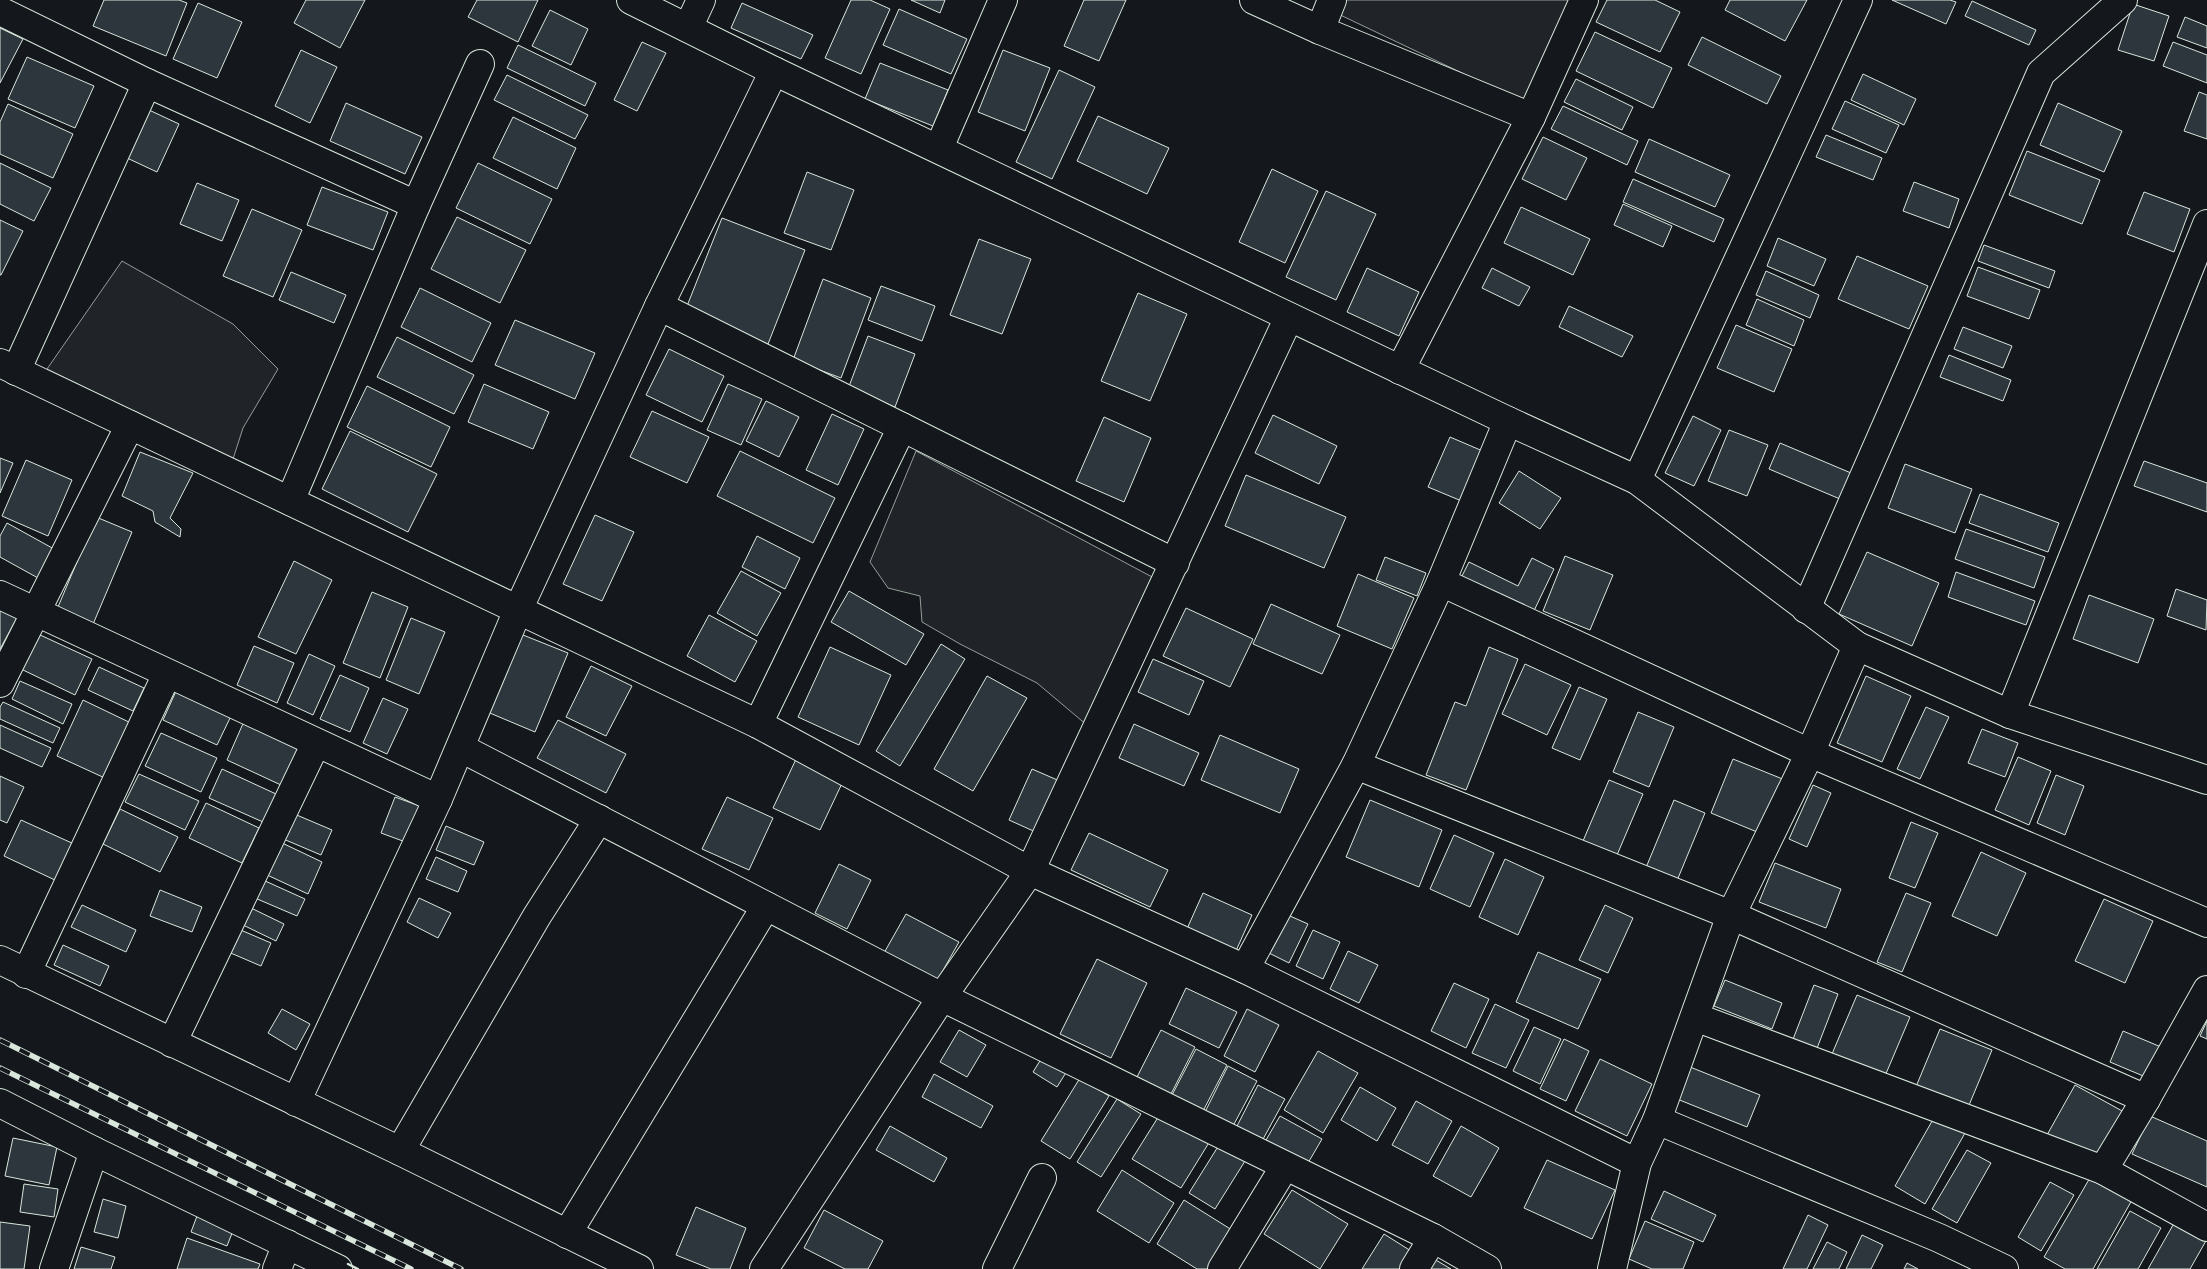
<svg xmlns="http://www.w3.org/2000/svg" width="2207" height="1269" font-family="'Open Sans',sans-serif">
	<rect width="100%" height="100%" fill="#14181c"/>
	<!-- green -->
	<g fill="#202428" stroke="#939e99">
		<polygon points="1339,0 1569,0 1525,103 1334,12"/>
		<polygon points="122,261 233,324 278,369 243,428 233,459 47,369"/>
		<polygon points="916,451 1154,578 1088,726 1037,683 960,644 922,622 920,596 888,588 870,562"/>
	</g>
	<!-- building -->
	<g fill="#2c363c" stroke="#d8e6dc">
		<polygon points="104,0 179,0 187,3 166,56 93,26"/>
		<polygon points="306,0 365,0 340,48 294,23"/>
		<polygon points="477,0 538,0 518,42 468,17"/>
		<polygon points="851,0 870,0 890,9 861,74 825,58"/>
		<polygon points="911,0 945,0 940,13"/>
		<polygon points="1084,0 1126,0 1099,61 1064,46"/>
		<polygon points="1607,0 1655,0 1680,12 1660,52 1596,22"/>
		<polygon points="1730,0 1807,0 1785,41 1725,10"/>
		<polygon points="1892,0 1950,0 1956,2 1946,24"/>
		<polygon points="1972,1 2036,30 2029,45 1965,16"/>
		<polygon points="198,3 242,22 217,78 173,59"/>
		<polygon points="742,3 813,35 801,59 731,28"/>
		<polygon points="2133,4 2169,16 2154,61 2118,50"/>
		<polygon points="899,9 967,39 951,74 883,45"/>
		<polygon points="550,10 588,29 571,65 532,46"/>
		<polygon points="2185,17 2207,26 2207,48 2177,37"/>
		<polygon points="0,28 23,39 0,83"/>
		<polygon points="1595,32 1672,68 1653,108 1576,71"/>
		<polygon points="1702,37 1781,76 1767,104 1688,65"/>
		<polygon points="642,42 666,53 637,111 614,100"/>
		<polygon points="2173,42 2207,55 2207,83 2163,66"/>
		<polygon points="518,45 596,83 585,106 507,68"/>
		<polygon points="301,50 337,67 310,123 275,106"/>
		<polygon points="1003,50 1050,68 1025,131 978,112"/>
		<polygon points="27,57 94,86 75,128 8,99"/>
		<polygon points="880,63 948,90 933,126 865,99"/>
		<polygon points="1059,70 1095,87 1052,179 1016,162"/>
		<polygon points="1863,74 1916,99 1904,125 1851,100"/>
		<polygon points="507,75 588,115 575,139 494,100"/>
		<polygon points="1576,79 1633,107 1622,130 1564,102"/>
		<polygon points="2199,92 2207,95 2207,139 2184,131"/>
		<polygon points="1845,101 1899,125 1886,153 1832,129"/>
		<polygon points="346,103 422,137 405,174 330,141"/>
		<polygon points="2058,103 2122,131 2104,172 2040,145"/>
		<polygon points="8,104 73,134 53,178 0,154 0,122"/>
		<polygon points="1563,106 1638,141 1627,165 1551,129"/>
		<polygon points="149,110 179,124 157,172 127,158"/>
		<polygon points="1098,116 1169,148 1147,194 1077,161"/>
		<polygon points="513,117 576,148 557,189 493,158"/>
		<polygon points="1826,135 1882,158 1873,180 1816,157"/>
		<polygon points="1543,137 1587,158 1566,200 1522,179"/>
		<polygon points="1649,139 1730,175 1715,207 1635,172"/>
		<polygon points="2027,151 2100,180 2082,224 2009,195"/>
		<polygon points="0,163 51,188 34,221 0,204"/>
		<polygon points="478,163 552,199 530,244 456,208"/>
		<polygon points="1272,169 1318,191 1285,263 1239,242"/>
		<polygon points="807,172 854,190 831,250 784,233"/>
		<polygon points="1633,179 1724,219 1714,242 1623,202"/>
		<polygon points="1914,182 1959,199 1949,228 1903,211"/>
		<polygon points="197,183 239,200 222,241 180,224"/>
		<polygon points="322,187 388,212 373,250 307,225"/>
		<polygon points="1326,191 1376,214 1336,300 1286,277"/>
		<polygon points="2144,192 2190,209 2174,252 2127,234"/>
		<polygon points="1623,204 1672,226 1663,247 1614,225"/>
		<polygon points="1521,207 1590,239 1573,275 1504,243"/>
		<polygon points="252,209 302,230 273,297 223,276"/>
		<polygon points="457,217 526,250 500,303 431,269"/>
		<polygon points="722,218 805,250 768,344 685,311"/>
		<polygon points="0,220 23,231 1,275 0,275"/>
		<polygon points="1778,238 1826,259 1814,286 1767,266"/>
		<polygon points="979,239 1031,259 1002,334 950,315"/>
		<polygon points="1984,245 2055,271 2049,288 1978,261"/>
		<polygon points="1857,256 1928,286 1909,329 1838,299"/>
		<polygon points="1978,267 2040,290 2029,319 1967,296"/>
		<polygon points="1367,268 1419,292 1399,336 1347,312"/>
		<polygon points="1492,268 1530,287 1519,306 1482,288"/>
		<polygon points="1766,271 1819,295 1810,318 1756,295"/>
		<polygon points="291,272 346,295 334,323 279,300"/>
		<polygon points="823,279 871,298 841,378 793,360"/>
		<polygon points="881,286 935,306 922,341 868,320"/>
		<polygon points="420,288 491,323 472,362 401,327"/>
		<polygon points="1138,293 1187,314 1150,401 1101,381"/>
		<polygon points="1757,299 1804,320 1794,346 1746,325"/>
		<polygon points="1569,306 1633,336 1622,357 1559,327"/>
		<polygon points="515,320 595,353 575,399 495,365"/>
		<polygon points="1736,325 1792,349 1774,392 1717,368"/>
		<polygon points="1963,327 2012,346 2003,368 1954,349"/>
		<polygon points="868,336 915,354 895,407 848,389"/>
		<polygon points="397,337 474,375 454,414 377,377"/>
		<polygon points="669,349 724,376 702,422 646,395"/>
		<polygon points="1949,355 2011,380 2003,401 1940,377"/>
		<polygon points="484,384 549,412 533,449 468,422"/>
		<polygon points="728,384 762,399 741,445 707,430"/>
		<polygon points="367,386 450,427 431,467 347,427"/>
		<polygon points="766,401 799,417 779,457 746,441"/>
		<polygon points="652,411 709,437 687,483 630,457"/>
		<polygon points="832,414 864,429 838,485 806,470"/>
		<polygon points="1273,415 1337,446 1319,484 1255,453"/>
		<polygon points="1693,416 1721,430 1694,486 1665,473"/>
		<polygon points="1104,417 1151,438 1124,502 1076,481"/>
		<polygon points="1729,430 1768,445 1747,496 1708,481"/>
		<polygon points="350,431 437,474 408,532 322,489"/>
		<polygon points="1450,437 1485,452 1464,502 1428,487"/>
		<polygon points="1780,443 1851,473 1840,499 1769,469"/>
		<polygon points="740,451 835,498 813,543 717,496"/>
		<polygon points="140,452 193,473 170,518 181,529 180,537 155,522 153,511 122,496"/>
		<polygon points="0,458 13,463 0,493"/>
		<polygon points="26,460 72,480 48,536 2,516"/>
		<polygon points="2144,461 2207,483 2207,512 2134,486"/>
		<polygon points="1905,464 1972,489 1955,533 1888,508"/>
		<polygon points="1519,471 1561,498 1540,529 1499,503"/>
		<polygon points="1246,475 1346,517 1324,568 1225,526"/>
		<polygon points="1980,494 2059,523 2048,552 1969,523"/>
		<polygon points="595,515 634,532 602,601 563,584"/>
		<polygon points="96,517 132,532 91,629 55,614"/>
		<polygon points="7,523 54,549 38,578 0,557 0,536"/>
		<polygon points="1966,529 2045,557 2034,588 1955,559"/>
		<polygon points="757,536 800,558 785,589 742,567"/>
		<polygon points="1867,552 1939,583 1912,646 1839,614"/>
		<polygon points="1565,556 1613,575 1590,630 1543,611"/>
		<polygon points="1385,557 1426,573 1417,596 1376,580"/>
		<polygon points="1532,558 1554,569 1531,617 1459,582 1469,562 1518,586"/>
		<polygon points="294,561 332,580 296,654 258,637"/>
		<polygon points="741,571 781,593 757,636 717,613"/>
		<polygon points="1956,572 2035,601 2026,625 1948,597"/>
		<polygon points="1358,574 1414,598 1392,649 1337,626"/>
		<polygon points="2176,589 2207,600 2206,630 2167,616"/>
		<polygon points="849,591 924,634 906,665 831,622"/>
		<polygon points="372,592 408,607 380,678 343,663"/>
		<polygon points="2089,595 2154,619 2138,663 2073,639"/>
		<polygon points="1271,604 1340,635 1322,674 1253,644"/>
		<polygon points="0,606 18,616 0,649"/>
		<polygon points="1186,608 1253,639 1230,687 1163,656"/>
		<polygon points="709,615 757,641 735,682 687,656"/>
		<polygon points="411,618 445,632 419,694 386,680"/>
		<polygon points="518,633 568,653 535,732 485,711"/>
		<polygon points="38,634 92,659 75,695 21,669"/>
		<polygon points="941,644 965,659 900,766 876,751"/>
		<polygon points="254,646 294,663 277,703 237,685"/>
		<polygon points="830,647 891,675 859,745 798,717"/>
		<polygon points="1489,647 1518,659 1466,790 1426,775 1455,702 1466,706"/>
		<polygon points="309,654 335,666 313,715 287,703"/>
		<polygon points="1153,659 1204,681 1189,715 1138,692"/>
		<polygon points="1525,664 1571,685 1547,735 1502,714"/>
		<polygon points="591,666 632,686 606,736 566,717"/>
		<polygon points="99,667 144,688 133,711 88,690"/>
		<polygon points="340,675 369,688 350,732 320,719"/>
		<polygon points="987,676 1027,698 973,791 934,769"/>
		<polygon points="1866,676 1911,696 1882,762 1837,743"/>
		<polygon points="20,681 72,704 63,724 12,699"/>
		<polygon points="1579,687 1607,699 1580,760 1552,748"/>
		<polygon points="177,689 232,714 217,745 163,720"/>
		<polygon points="383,698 408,709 387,754 363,743"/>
		<polygon points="83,700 133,724 107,779 57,756"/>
		<polygon points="3,702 60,728 53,743 0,719 0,707"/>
		<polygon points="1926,707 1949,717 1920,779 1897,769"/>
		<polygon points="1638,712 1674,727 1649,787 1613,772"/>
		<polygon points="245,719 300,745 281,785 227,760"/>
		<polygon points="558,720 626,754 606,793 537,758"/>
		<polygon points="1134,724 1199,753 1184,786 1119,758"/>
		<polygon points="0,725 51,748 42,767 0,748"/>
		<polygon points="1982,729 2018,743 2005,777 1968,763"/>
		<polygon points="161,733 217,758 201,792 145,766"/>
		<polygon points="1220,735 1299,769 1280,813 1201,780"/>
		<polygon points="798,755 845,777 820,830 773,808"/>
		<polygon points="2018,757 2051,771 2029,825 1995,810"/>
		<polygon points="1733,759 1785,780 1762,834 1711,813"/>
		<polygon points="222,769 276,794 263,822 209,798"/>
		<polygon points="1032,769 1062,782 1040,834 1009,820"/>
		<polygon points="139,774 199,801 185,830 125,802"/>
		<polygon points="2056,775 2084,786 2065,835 2037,823"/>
		<polygon points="0,776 24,787 7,823 0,820"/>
		<polygon points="1609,780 1643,794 1617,855 1583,841"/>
		<polygon points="1813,785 1831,793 1807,847 1789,839"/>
		<polygon points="395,797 425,808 411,844 381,833"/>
		<polygon points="727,797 773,818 749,870 702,849"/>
		<polygon points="1370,800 1442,830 1419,887 1346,857"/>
		<polygon points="1674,800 1705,813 1676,883 1645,870"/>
		<polygon points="206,803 259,828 242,863 189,838"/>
		<polygon points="120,809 178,837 160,872 103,844"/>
		<polygon points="292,813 332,830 321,855 281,838"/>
		<polygon points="21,820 74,844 57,881 4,856"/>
		<polygon points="1911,822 1938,833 1915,888 1889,878"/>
		<polygon points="446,826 484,842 474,865 436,850"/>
		<polygon points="1089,833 1168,870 1150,907 1071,870"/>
		<polygon points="1454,835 1494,853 1470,907 1430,889"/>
		<polygon points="280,842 322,862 308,894 265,874"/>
		<polygon points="1981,852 2026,873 1997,936 1952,916"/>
		<polygon points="436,857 467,871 458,892 426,879"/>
		<polygon points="1505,859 1544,877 1518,935 1479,917"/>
		<polygon points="1775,863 1841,889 1826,928 1759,902"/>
		<polygon points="839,864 871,880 847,929 815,913"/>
		<polygon points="263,880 305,899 297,916 255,898"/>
		<polygon points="160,890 202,907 192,932 150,916"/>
		<polygon points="1203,893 1252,915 1235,953 1186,931"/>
		<polygon points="1906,893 1931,903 1902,972 1877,962"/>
		<polygon points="419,898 451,913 438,938 407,922"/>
		<polygon points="2104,899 2153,921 2125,983 2075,961"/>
		<polygon points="82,905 136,930 126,952 71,927"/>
		<polygon points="1605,905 1633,918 1608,973 1579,960"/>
		<polygon points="251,908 284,924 276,941 243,925"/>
		<polygon points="1281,912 1308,924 1289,963 1263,950"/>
		<polygon points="906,914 959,942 937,981 884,953"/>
		<polygon points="236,928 271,943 261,966 226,951"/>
		<polygon points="1313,930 1340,942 1323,979 1296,966"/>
		<polygon points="63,945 109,966 100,986 54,965"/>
		<polygon points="1348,951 1378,965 1359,1003 1330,989"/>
		<polygon points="1538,952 1601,979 1578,1029 1516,1002"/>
		<polygon points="1097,959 1147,983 1111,1058 1060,1034"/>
		<polygon points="1725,980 1782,1003 1772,1029 1714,1006"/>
		<polygon points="1454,983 1489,999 1466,1048 1431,1031"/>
		<polygon points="1814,985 1838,994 1814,1056 1790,1047"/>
		<polygon points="1186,988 1237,1012 1219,1048 1169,1024"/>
		<polygon points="1857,995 1910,1017 1882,1083 1829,1061"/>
		<polygon points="1495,1004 1529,1020 1506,1068 1472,1053"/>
		<polygon points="282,1009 310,1024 296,1050 268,1033"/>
		<polygon points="1247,1009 1279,1025 1255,1072 1224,1056"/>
		<polygon points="2207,1021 2207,1039 2200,1036"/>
		<polygon points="1534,1027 1561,1039 1540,1084 1513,1071"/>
		<polygon points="1940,1029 1992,1050 1967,1110 1915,1089"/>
		<polygon points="959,1030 986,1045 967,1077 940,1062"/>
		<polygon points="1161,1030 1195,1047 1171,1094 1137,1077"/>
		<polygon points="2123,1031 2161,1047 2148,1078 2110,1062"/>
		<polygon points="1564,1039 1589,1051 1566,1101 1540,1089"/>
		<polygon points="1196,1049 1227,1065 1203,1111 1172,1095"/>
		<polygon points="1318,1051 1358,1073 1323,1133 1284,1110"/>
		<polygon points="1043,1056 1067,1071 1057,1087 1033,1072"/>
		<polygon points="1600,1059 1652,1084 1627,1136 1575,1111"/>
		<polygon points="1228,1066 1257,1081 1233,1126 1205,1112"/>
		<polygon points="1690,1067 1760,1095 1747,1127 1677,1099"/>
		<polygon points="934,1074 993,1106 981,1128 922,1097"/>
		<polygon points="1080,1078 1109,1096 1070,1159 1041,1141"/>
		<polygon points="1258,1085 1285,1099 1262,1141 1236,1128"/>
		<polygon points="2075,1085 2124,1112 2096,1162 2047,1135"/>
		<polygon points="1360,1087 1396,1108 1377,1141 1341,1120"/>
		<polygon points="1117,1099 1141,1114 1101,1177 1077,1162"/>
		<polygon points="1416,1101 1452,1121 1428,1164 1392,1145"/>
		<polygon points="1162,1111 1210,1141 1181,1188 1132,1159"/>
		<polygon points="1280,1116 1322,1139 1308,1163 1266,1140"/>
		<polygon points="1935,1116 1965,1133 1925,1204 1895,1186"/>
		<polygon points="2150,1116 2207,1141 2207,1187 2132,1154"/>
		<polygon points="890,1126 947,1158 934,1182 876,1150"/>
		<polygon points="1461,1126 1499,1148 1471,1197 1433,1176"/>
		<polygon points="13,1138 57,1147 49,1185 5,1176"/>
		<polygon points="1219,1145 1245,1161 1215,1209 1189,1193"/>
		<polygon points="1967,1150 1991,1163 1957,1223 1932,1209"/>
		<polygon points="1547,1160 1615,1190 1592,1239 1524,1208"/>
		<polygon points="1122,1170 1174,1203 1149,1243 1097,1211"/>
		<polygon points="2091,1176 2132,1200 2093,1269 2065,1269 2044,1257"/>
		<polygon points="2050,1182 2074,1195 2041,1251 2018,1237"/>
		<polygon points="24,1184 58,1189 54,1217 20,1212"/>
		<polygon points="1292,1190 1348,1224 1320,1269 1264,1234"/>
		<polygon points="1664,1191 1716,1215 1703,1242 1651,1219"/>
		<polygon points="103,1199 126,1206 118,1238 94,1232"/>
		<polygon points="1184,1200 1232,1230 1208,1269 1197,1269 1157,1244"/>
		<polygon points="696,1207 746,1228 730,1269 711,1269 676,1255"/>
		<polygon points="200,1208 236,1223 227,1246 191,1232"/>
		<polygon points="824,1210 883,1241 868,1269 845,1269 804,1248"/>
		<polygon points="2130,1211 2161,1228 2138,1269 2097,1269"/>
		<polygon points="1808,1215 1828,1225 1807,1269 1783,1269"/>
		<polygon points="2177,1218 2207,1239 2190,1269 2148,1269"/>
		<polygon points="1645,1221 1694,1242 1683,1269 1652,1269 1629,1259"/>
		<polygon points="0,1222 30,1226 24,1269 0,1269"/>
		<polygon points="1384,1234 1411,1251 1400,1269 1362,1269"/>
		<polygon points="1862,1235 1883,1245 1871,1269 1846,1269"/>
		<polygon points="187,1238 260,1264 258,1269 177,1269"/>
		<polygon points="1827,1242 1847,1252 1839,1269 1813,1269"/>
		<polygon points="81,1247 115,1257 111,1269 74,1269"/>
		<polygon points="1434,1259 1451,1269 1428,1269"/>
		<polygon points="1907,1263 1918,1269 1904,1269"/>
	</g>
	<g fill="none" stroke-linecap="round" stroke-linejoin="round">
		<!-- street casing -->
		<g stroke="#d8e6dc" stroke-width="30">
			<g id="street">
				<polyline points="1254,0 1320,30 1531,117"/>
				<polyline points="0,11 147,83 416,205"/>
				<polyline points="688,28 701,0"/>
				<polyline points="1320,30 1332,0"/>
				<polyline points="939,148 1003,0"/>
				<polyline points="659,306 1175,563"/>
				<polyline points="0,363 758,724 1030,871 1245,969 1637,1163"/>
				<polyline points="1400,370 1531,117 1584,0"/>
				<polyline points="16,371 147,83"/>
				<polyline points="1508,421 1441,582 1356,765 1731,915 2146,1099"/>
				<polyline points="1637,480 1858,0"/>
				<polyline points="290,501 416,205 480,64"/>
				<polyline points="1441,582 1810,753 2207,923"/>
				<polyline points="0,595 438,799"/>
				<polyline points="1806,609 2041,73 2123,0"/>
				<polyline points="0,683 130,425"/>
				<polyline points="2010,714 2207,224"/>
				<polyline points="758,724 902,427"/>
				<polyline points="461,748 942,997 1433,1238 1487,1269"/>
				<polyline points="0,960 400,1151 639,1269"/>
				<polyline points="1245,969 1356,765"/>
				<polyline points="26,974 167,674"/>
				<polyline points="1695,1017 2103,1170 2207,1227"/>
				<polyline points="172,1043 316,743"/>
				<polyline points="296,1102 438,799 518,610 659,306 774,71"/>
				<polyline points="0,1103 94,1151 338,1269"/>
				<polyline points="1657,1120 1939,1238 2004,1269"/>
				<polyline points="400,1151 537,916 599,819"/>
				<polyline points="2103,1170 2146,1099 2207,990"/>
				<polyline points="567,1234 766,906"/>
				<polyline points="54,1269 94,1151"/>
				<polyline points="277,1269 287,1244"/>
				<polyline points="764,1269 942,997 1030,871 1289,317"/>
				<polyline points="997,1269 1042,1178"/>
				<polyline points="1222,1269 1285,1166"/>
				<polyline points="1414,1269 1433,1238"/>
				<polyline points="1612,1269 1637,1163 1657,1120 1731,915 1810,753 1857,646"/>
			</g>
		</g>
		<!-- secondary casing -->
		<g stroke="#d8e6dc" stroke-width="30">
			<polyline id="secondary" points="631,0 774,71 1508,421 1637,480 1857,646 2010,714 2207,780"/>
		</g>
		<!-- street -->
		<use href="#street" stroke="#14181c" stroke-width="28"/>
		<!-- secondary -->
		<use href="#secondary" stroke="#14181c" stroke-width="28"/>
		<!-- rail casing -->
		<g stroke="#d8e6dc" stroke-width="5.5">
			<g id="rail">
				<polyline points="0,1040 461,1269"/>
				<polyline points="0,1068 411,1269"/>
			</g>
		</g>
		<!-- rail -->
		<use href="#rail" stroke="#14181c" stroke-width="4" stroke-dasharray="11" stroke-linecap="butt"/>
		<!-- wall -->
		<polyline stroke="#d8e6dc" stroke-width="2.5" points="348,1264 358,1269"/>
	</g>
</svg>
